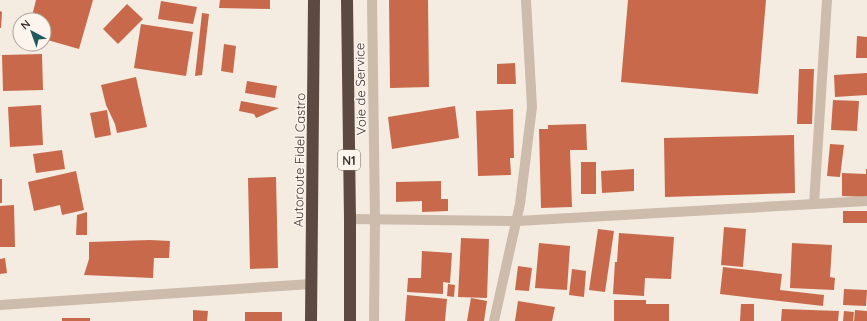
<svg xmlns="http://www.w3.org/2000/svg" width="867" height="321" font-family="Quicksand,sans-serif">
	<rect width="100%" height="100%" fill="#f4ebe1"/>
	<!-- building -->
	<g fill="#c8694b">
		<polygon points="36,0 93,0 79,49 44,39 44,20 31,20"/>
		<polygon points="220,0 270,0 270,9 219,8"/>
		<polygon points="389,0 428,0 429,87 390,88"/>
		<polygon points="628,0 766,0 758,94 621,82"/>
		<polygon points="161,1 197,7 193,24 158,19"/>
		<polygon points="127,4 143,19 118,44 103,29"/>
		<polygon points="0,11 2,12 1,28 0,28"/>
		<polygon points="202,13 209,14 202,75 195,76"/>
		<polygon points="141,24 193,32 186,76 134,68"/>
		<polygon points="857,36 867,37 867,58 856,58"/>
		<polygon points="224,44 236,46 233,73 221,71"/>
		<polygon points="42,54 43,90 3,91 2,55"/>
		<polygon points="515,63 516,84 497,84 497,64"/>
		<polygon points="799,69 814,69 812,124 797,124"/>
		<polygon points="867,73 867,95 835,97 834,75"/>
		<polygon points="136,77 147,127 117,133 115,124 106,105 101,85"/>
		<polygon points="247,81 277,86 275,98 245,93"/>
		<polygon points="833,100 859,101 857,131 831,130"/>
		<polygon points="241,101 279,108 256,118 254,114 239,111"/>
		<polygon points="41,105 43,145 10,147 8,107"/>
		<polygon points="455,106 459,138 392,149 388,117"/>
		<polygon points="513,109 514,158 510,158 511,175 478,176 476,111"/>
		<polygon points="107,110 111,135 95,138 90,113"/>
		<polygon points="586,124 587,150 570,150 572,207 541,208 539,129 548,129 548,125"/>
		<polygon points="794,135 795,193 665,197 664,138"/>
		<polygon points="830,144 844,145 840,177 827,176"/>
		<polygon points="62,150 65,169 36,173 33,154"/>
		<rect x="581" y="162" width="15" height="32"/>
		<polygon points="634,169 634,191 602,193 601,171"/>
		<polygon points="866,169 867,169 867,197 842,196 842,173 866,174"/>
		<polygon points="76,171 84,210 62,215 60,205 34,211 28,182"/>
		<polygon points="276,177 278,268 250,269 248,178"/>
		<rect x="0" y="179" width="2" height="24"/>
		<polygon points="441,181 441,199 448,199 448,211 422,212 422,201 396,202 396,182"/>
		<polygon points="14,205 15,247 0,247 0,206"/>
		<rect x="843" y="211" width="24" height="12"/>
		<polygon points="87,212 87,235 76,235 77,215"/>
		<polygon points="724,227 746,229 743,267 721,265"/>
		<polygon points="598,229 614,231 605,292 589,290"/>
		<polygon points="619,233 674,237 671,279 645,278 644,296 613,294 615,262 617,262"/>
		<polygon points="461,238 489,239 487,298 458,297"/>
		<polygon points="150,240 170,241 169,258 154,258 153,278 84,275 89,259 89,242"/>
		<polygon points="539,243 570,246 567,290 535,288"/>
		<polygon points="792,243 832,245 830,277 835,278 834,290 790,288"/>
		<polygon points="422,251 452,253 450,283 443,282 443,294 407,292 408,278 421,278"/>
		<polygon points="5,258 7,273 0,274 0,259"/>
		<polygon points="518,266 532,268 529,291 515,290"/>
		<polygon points="723,267 782,274 780,290 824,295 823,306 720,294"/>
		<polygon points="572,269 586,271 584,297 569,295"/>
		<polygon points="448,284 455,285 454,297 447,296"/>
		<polygon points="844,289 867,290 866,306 843,305"/>
		<polygon points="407,295 447,299 445,321 405,321"/>
		<polygon points="471,298 487,301 484,321 467,321"/>
		<polygon points="614,300 646,300 646,304 669,304 669,321 614,321"/>
		<polygon points="518,301 555,307 552,321 515,321"/>
		<polygon points="741,304 754,304 754,321 740,321"/>
		<polygon points="782,309 839,311 838,321 781,321"/>
		<polygon points="193,310 208,311 207,321 193,321"/>
		<polygon points="855,310 867,311 867,321 854,321"/>
		<polygon points="844,311 854,312 853,321 843,321"/>
		<rect x="245" y="312" width="37" height="9"/>
		<rect x="62" y="318" width="28" height="3"/>
	</g>
	<g fill="none" stroke-linecap="round" stroke-linejoin="round">
		<!-- minor -->
		<g stroke="#cdbbac" stroke-width="10">
			<polyline points="372,0 375,219 374,321"/>
			<polyline points="814,204 827,0"/>
			<polyline points="350,219 517,221 867,201"/>
			<polyline points="0,305 311,284"/>
			<polyline points="494,321 520,204 532,107 526,0"/>
		</g>
		<!-- highway -->
		<g stroke="#5c4a42" stroke-width="12">
			<polyline points="347,0 350,219 350,321"/>
			<polyline points="311,321 314,0"/>
		</g>
	</g>
	<g text-anchor="middle" dominant-baseline="central" stroke-width="3" stroke-linejoin="round" paint-order="stroke">
		<!-- shield labels -->
		<rect fill="#fbf5ee" stroke="#756b66" stroke-width="1" x="338" y="150" width="22" height="20" rx="3"/>
		<g font-size="12" font-weight="bold" fill="#3b302b">
			<text x="349" y="160">N1</text>
		</g>
		<!-- street labels -->
		<g font-size="13" fill="#3b302b" stroke="#fbf5ee">
			<text transform="translate(360 89) rotate(-91)">Voie de Service</text>
			<text transform="translate(299 160) rotate(-89)">Autoroute Fidel Castro</text>
		</g>
	</g>
	<!-- north arrow -->
	<g transform="translate(32 32) rotate(319)"><circle r="19" fill="#fbf5ee" stroke="#aea6a0"/>
	<path d="M0-3L7 15L0 10L-7 15Z" fill="#1f5a5e"/>
	<text y="-6" font-size="11" font-weight="bold" text-anchor="middle" fill="#3b302b">N</text>
	</g>
</svg>
